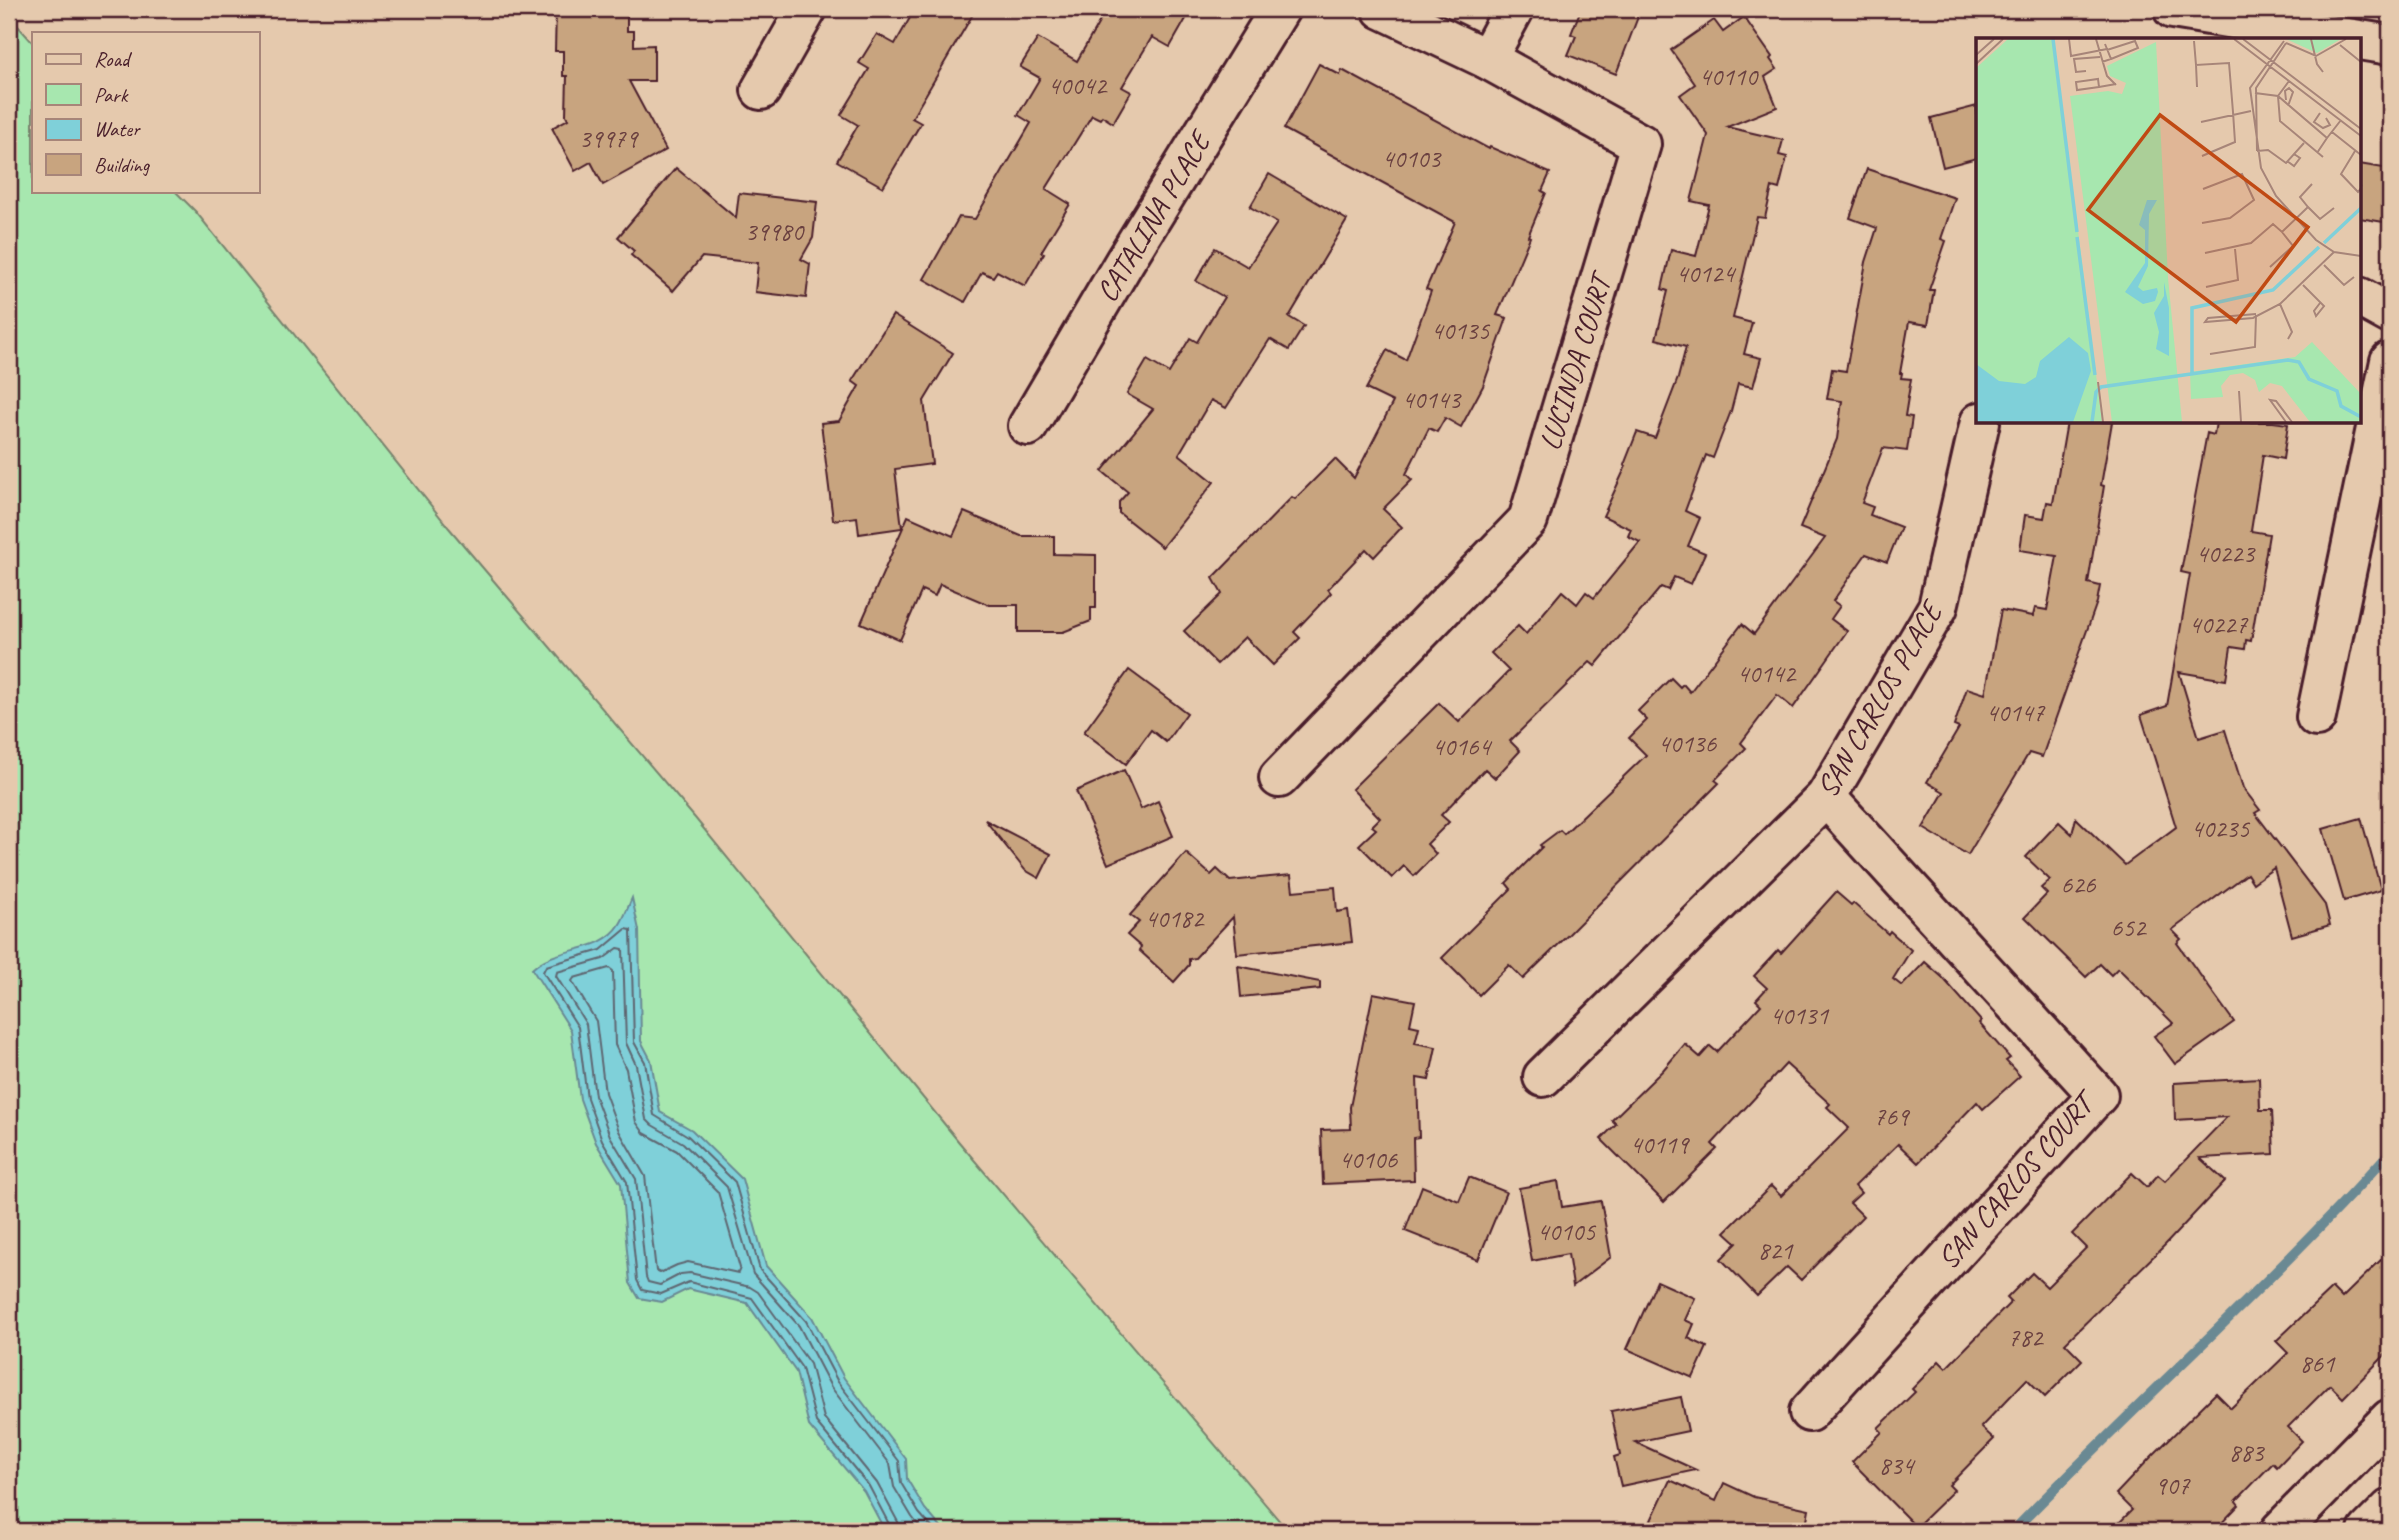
<svg xmlns="http://www.w3.org/2000/svg" width="2399" height="1540" font-family="Caveat,sans-serif">
	<rect width="100%" height="100%" fill="#e5c9ad"/>
	<filter id="ink" filterUnits="userSpaceOnUse"><feTurbulence type="fractalNoise" baseFrequency=".0143" numOctaves="2"/><feDisplacementMap in="SourceGraphic" scale="14" xChannelSelector="R" yChannelSelector="G"/><feConvolveMatrix kernelMatrix="1 2 1 2 8 2 1 2 1" color-interpolation-filters="sRGB"/></filter>
	<g filter="url(#ink)">
		<!-- green -->
		<polygon fill="#a7e7af" stroke="#78836d" stroke-width="2" points="9,16 33,43 33,191 175,191 196,212 449,528 695,818 959,1142 1288,1531 9,1531"/>
		<!-- water -->
		<path fill="#7fd0d9" stroke="#6a8993" stroke-width="2" d="M632,898L639,930L641,1041L651,1060L660,1112L692,1130L742,1179L766,1266L812,1317L844,1378L906,1459L907,1479L925,1509L944,1531H885L864,1491L809,1426L796,1372L747,1303L688,1289L662,1302L639,1298L630,1283L621,1184L596,1143L580,1099L571,1030L532,969C556,945 601,955 620,924C625,916 628,907 632,898Z"/>
		<g fill="none" stroke-linecap="round" stroke-linejoin="round">
			<!-- shore -->
			<g stroke="#5f6671" stroke-width="2">
				<polygon points="609,968 613,971 615,1045 626,1069 636,1122 644,1133 677,1151 718,1192 740,1268 738,1273 688,1262 677,1265 660,1273 656,1271 645,1176 619,1131 605,1093 596,1021 572,981 574,978"/>
				<polyline points="891,1531 890,1526 869,1486 816,1422 802,1368 752,1298 689,1282 661,1294 642,1290 637,1280 627,1182 602,1140 587,1098 578,1027 543,972 546,966 601,950 626,929 631,930 634,1042 645,1062 654,1115 688,1136 735,1182 760,1270 806,1321 838,1382 899,1461 901,1483 919,1513 935,1531"/>
				<polyline points="900,1531 898,1522 877,1483 824,1418 810,1364 758,1292 750,1287 690,1273 681,1274 660,1285 648,1282 646,1277 636,1179 610,1136 595,1096 586,1024 556,976 557,972 603,959 618,948 623,949 626,1043 636,1065 646,1119 652,1125 683,1143 727,1187 753,1274 799,1326 831,1387 890,1464 894,1487 912,1517 923,1531"/>
			</g>
			<!-- stream -->
			<path stroke="#6a8993" stroke-width="10" d="M2013,1531C2137,1403 2271,1284 2390,1152"/>
		</g>
		<!-- building -->
		<g fill="#c8a47f" stroke="#4a1f2b" stroke-width="2">
			<polygon points="556,9 627,9 627,31 634,31 634,46 654,45 654,81 629,81 666,150 603,185 591,162 575,171 552,128 568,119 566,115 567,76 563,76 563,51 555,51"/>
			<polygon points="915,9 976,9 912,118 921,123 883,187 837,161 858,125 841,115 869,69 859,63 877,34 895,44"/>
			<polygon points="1103,9 1173,9 1187,17 1170,47 1152,37 1122,87 1131,92 1113,123 1102,116 1100,119 1092,115 1046,189 1070,204 1041,252 1044,253 1025,286 997,271 993,277 982,272 965,302 924,279 959,217 975,219 1031,123 1018,115 1040,78 1020,67 1038,38 1077,61 1106,10"/>
			<polygon points="1581,9 1641,9 1616,74 1568,55 1576,36 1571,34"/>
			<polygon points="1744,17 1772,57 1770,59 1777,69 1765,77 1777,107 1727,127 1783,140 1779,155 1787,157 1779,189 1772,187 1765,218 1757,217 1733,318 1752,323 1744,354 1761,358 1753,387 1738,384 1731,411 1713,458 1706,455 1685,511 1700,518 1688,546 1705,553 1691,584 1674,577 1668,590 1661,587 1595,666 1590,662 1510,741 1520,751 1495,778 1485,769 1441,815 1449,822 1427,844 1436,854 1414,876 1404,866 1392,878 1359,845 1376,829 1372,826 1380,818 1352,789 1439,703 1459,722 1509,671 1491,653 1518,626 1526,634 1562,591 1577,604 1586,592 1594,598 1640,542 1628,536 1631,529 1603,516 1626,466 1624,465 1637,432 1655,438 1678,378 1686,347 1656,339 1668,291 1662,289 1671,250 1696,256 1709,205 1691,201 1708,135 1680,95 1695,84 1671,50 1714,20 1723,32"/>
			<polygon points="1319,64 1340,75 1342,70 1489,149 1490,147 1550,173 1542,191 1546,193 1528,236 1530,237 1497,315 1507,318 1483,386 1461,427 1445,418 1437,432 1429,428 1406,474 1412,480 1383,509 1402,527 1374,557 1366,549 1328,589 1331,593 1294,632 1300,638 1273,665 1245,637 1217,664 1184,631 1222,594 1213,578 1292,497 1295,499 1335,459 1354,478 1393,402 1366,389 1387,350 1406,360 1431,291 1426,289 1455,222 1284,129"/>
			<polygon points="1977,106 1977,158 1943,167 1931,118"/>
			<polygon points="2359,164 2390,169 2390,223 2359,218"/>
			<polygon points="676,168 736,218 739,193 817,202 813,238 801,259 810,264 806,298 755,292 758,263 702,257 673,291 631,255 634,251 618,237"/>
			<polygon points="1867,169 1955,198 1941,239 1946,241 1929,290 1934,290 1928,325 1909,322 1900,373 1902,373 1901,378 1911,379 1905,416 1912,417 1907,451 1883,448 1862,503 1873,507 1870,515 1901,527 1887,562 1866,554 1833,601 1840,606 1831,619 1847,631 1793,708 1777,695 1741,743 1746,748 1715,780 1719,783 1563,940 1523,979 1509,965 1479,995 1442,958 1511,889 1506,883 1542,847 1540,845 1560,830 1564,834 1646,755 1629,738 1647,720 1638,711 1671,678 1680,687 1683,684 1690,692 1742,624 1754,634 1825,538 1800,528 1837,439 1842,401 1827,399 1832,369 1846,371 1866,262 1877,228 1850,218"/>
			<polygon points="1269,174 1347,220 1289,317 1304,326 1289,350 1270,339 1226,408 1211,400 1179,454 1214,482 1162,547 1119,513 1119,502 1128,492 1102,471 1153,409 1127,394 1147,360 1169,373 1190,338 1197,342 1224,297 1196,281 1215,248 1248,267 1277,223 1250,207"/>
			<polygon points="893,315 953,353 924,401 932,464 895,469 902,528 859,534 857,517 833,520 821,423 839,421 859,386 852,381"/>
			<polygon points="2067,422 2112,422 2101,485 2104,486 2088,583 2100,586 2097,602 2042,757 2029,753 1968,855 1923,828 1944,792 1927,782 1959,728 1954,726 1967,688 1985,694 2001,610 2033,616 2035,608 2047,610 2057,556 2020,550 2025,515 2044,518 2047,502 2053,503"/>
			<polygon points="2216,422 2273,422 2288,424 2283,459 2263,455 2251,531 2269,534 2251,641 2246,640 2245,649 2231,647 2226,680 2179,672 2199,738 2225,730 2243,788 2260,810 2255,813 2325,905 2330,925 2292,936 2274,868 2253,883 2247,874 2172,930 2181,939 2177,943 2234,1022 2175,1064 2154,1036 2173,1023 2118,968 2111,975 2100,964 2086,977 2025,917 2047,894 2041,888 2050,880 2026,857 2059,822 2072,834 2076,818 2125,865 2176,827 2141,715 2167,706 2190,574 2181,572 2207,433 2214,435"/>
			<polygon points="964,512 1021,536 1054,536 1054,554 1096,555 1096,608 1091,608 1091,621 1063,632 1018,632 1018,605 989,605 940,584 935,596 922,590 900,640 861,623 908,516 953,536"/>
			<polygon points="1129,670 1187,713 1166,742 1151,730 1126,764 1084,732"/>
			<polygon points="1124,770 1141,809 1158,801 1173,836 1108,864 1076,791"/>
			<polygon points="2361,818 2381,890 2344,901 2323,829"/>
			<polygon points="985,820 1051,854 1039,878 1025,870"/>
			<polygon points="1186,853 1211,875 1217,869 1230,881 1291,875 1293,891 1335,887 1337,912 1348,910 1352,942 1237,954 1233,917 1195,958 1189,959 1189,965 1174,982 1139,950 1141,947 1127,935 1139,922 1130,915"/>
			<polygon points="1836,892 1851,905 1853,903 1888,934 1890,931 1911,950 1893,979 1902,986 1925,962 1942,977 1981,1021 1979,1023 2010,1058 2006,1061 2020,1076 1983,1109 1977,1102 1918,1163 1898,1144 1855,1186 1861,1193 1850,1203 1863,1216 1801,1280 1787,1267 1757,1296 1721,1259 1737,1243 1725,1232 1771,1186 1781,1196 1849,1128 1827,1107 1830,1104 1786,1064 1712,1144 1717,1149 1664,1202 1601,1139 1616,1124 1612,1120 1663,1070 1685,1044 1700,1057 1710,1046 1717,1052 1761,1005 1756,1000 1767,988 1754,976 1778,950 1781,953"/>
			<polygon points="1238,966 1320,982 1320,989 1241,997"/>
			<polygon points="1373,993 1415,1001 1410,1025 1419,1027 1415,1043 1436,1047 1429,1080 1417,1078 1419,1137 1413,1138 1414,1180 1323,1184 1321,1130 1351,1129 1350,1107"/>
			<polygon points="2259,1078 2260,1110 2272,1110 2274,1154 2200,1158 2225,1181 2165,1245 2065,1343 2082,1360 2045,1397 2027,1379 1981,1427 1994,1439 1949,1485 1954,1490 1916,1527 1852,1462 1882,1432 1878,1428 1915,1392 1912,1389 1939,1361 1946,1368 2011,1302 2007,1298 2032,1273 2047,1287 2086,1248 2072,1234 2132,1173 2147,1187 2158,1175 2165,1181 2227,1117 2175,1120 2174,1083"/>
			<polygon points="1469,1177 1506,1192 1478,1260 1405,1231 1422,1186 1459,1201"/>
			<polygon points="1558,1181 1562,1207 1601,1201 1611,1257 1573,1286 1568,1254 1532,1261 1519,1188"/>
			<polygon points="2390,1251 2390,1350 2343,1398 2330,1385 2288,1427 2302,1441 2277,1467 2273,1463 2236,1501 2239,1505 2214,1531 2111,1531 2132,1510 2116,1494 2152,1456 2216,1393 2231,1408 2288,1353 2276,1341 2332,1288 2342,1298"/>
			<polygon points="1657,1281 1695,1298 1685,1320 1694,1324 1688,1338 1707,1347 1693,1378 1627,1349"/>
			<polygon points="1681,1397 1688,1431 1635,1442 1696,1470 1621,1486 1614,1457 1620,1455 1611,1411"/>
			<polygon points="1670,1480 1716,1501 1724,1483 1754,1497 1809,1509 1805,1531 1646,1531"/>
		</g>
		<g fill="none" stroke-linecap="round" stroke-linejoin="round">
			<!-- minor casing -->
			<g stroke="#4a1f2b" stroke-width="44">
				<g id="minor">
					<polyline points="2173,9 2390,45"/>
					<polyline points="1487,59 1514,9"/>
					<polyline points="761,90 807,9"/>
					<polyline points="2359,297 2390,314"/>
					<polyline points="1028,426 1125,261 1280,9"/>
					<polyline points="2316,717 2390,361"/>
					<polyline points="1279,778 1528,520 1641,144 1487,59 1382,9"/>
					<polyline points="1543,1077 1826,797 1938,607 1980,422"/>
					<polyline points="1809,1412 2098,1095 1826,797"/>
					<polyline points="2280,1531 2390,1419"/>
					<polyline points="2368,1531 2390,1509"/>
				</g>
			</g>
			<!-- minor -->
			<use href="#minor" stroke="#e5c9ad" stroke-width="38"/>
		</g>
	</g>
	<g text-anchor="middle" dominant-baseline="central" stroke-width="5" stroke-linejoin="round" paint-order="stroke">
		<!-- number labels -->
		<g font-size="26" fill="#6a4040">
			<text x="1728" y="76">40110</text>
			<text x="1077" y="85">40042</text>
			<text x="608" y="138">39979</text>
			<text x="1411" y="158">40103</text>
			<text x="774" y="231">39980</text>
			<text x="1705" y="273">40124</text>
			<text x="1460" y="330">40135</text>
			<text x="1431" y="399">40143</text>
			<text x="2225" y="553">40223</text>
			<text x="2218" y="624">40227</text>
			<text x="1766" y="673">40142</text>
			<text x="2015" y="712">40147</text>
			<text x="1687" y="743">40136</text>
			<text x="1461" y="746">40164</text>
			<text x="2220" y="828">40235</text>
			<text x="2078" y="884">626</text>
			<text x="1174" y="918">40182</text>
			<text x="2128" y="927">652</text>
			<text x="1799" y="1015">40131</text>
			<text x="1891" y="1116">769</text>
			<text x="1659" y="1144">40119</text>
			<text x="1368" y="1159">40106</text>
			<text x="1566" y="1231">40105</text>
			<text x="1775" y="1250">821</text>
			<text x="2025" y="1337">782</text>
			<text x="2317" y="1363">861</text>
			<text x="2246" y="1452">883</text>
			<text x="1896" y="1465">834</text>
			<text x="2172" y="1485">907</text>
		</g>
		<!-- street labels -->
		<g font-size="30" fill="#4a1f2b" stroke="#e5c9ad">
			<text transform="translate(1153 217) rotate(-59)">CATALINA PLACE</text>
			<text transform="translate(1575 363) rotate(-73)">LUCINDA COURT</text>
			<text transform="translate(1879 700) rotate(-60)">SAN CARLOS PLACE</text>
			<text transform="translate(2015 1182) rotate(-49)">SAN CARLOS COURT</text>
		</g>
	</g>
	<!-- overview -->
	<g transform="translate(1976 38)">
		<rect width="385" height="385" fill="#e5c9ad"/>
		<path d="M32,1H78L126,384H0V30ZM310,1H365L341,15ZM180,4L192,240L206,384H136L94,58L132,53L146,56L150,45L134,38L131,28ZM336,304L385,356V384H334L306,348L294,345L283,354L279,342L267,335L254,337L245,348L247,359L215,361L214,334L319,319Z" fill="#a7e7af"/>
		<path d="M171,162H181L173,176L172,228L162,249L167,253L181,250L182,254L179,263L167,266L149,254L169,225V192L163,187ZM188,244L193,270V318L180,311L183,294L178,275L188,258ZM93,299L112,315L115,333L97,384H0V326L23,343L49,346L60,339L64,323Z" fill="#7fd0d9"/>
		<path fill="none" stroke="#7fd0d9" stroke-width="3.5" d="M77,1L101,194M101,199L119,337M348,205L385,170M216,335V270L297,252L343,209M116,384L120,354L125,349L312,322L323,324L333,341L361,353L365,368L385,379"/>
		<path fill="none" stroke="#a78579" stroke-width="2" d="M93,1L95,18L131,11M120,1L131,38L140,47M258,1L385,98M267,1L385,91M335,1L341,26L347,34M218,3L220,27L253,25L257,74L259,104L226,118M308,3L274,50L285,130L300,158L340,202L358,214L385,218M310,5L340,18L370,1M364,7L385,24M131,12L159,3L162,10L135,21M0,17L18,1M126,24L135,21L129,6M0,26L27,1M220,27L221,49M110,33L100,34L98,21L124,19M313,43L302,58L304,83L347,119M123,49L122,41L100,44L101,52L123,49L140,46M279,55L302,58L351,100L341,115M310,62L309,53L313,50L317,54L312,68M344,75L338,84L347,90L354,87L350,80M225,84L275,73M356,94L385,117M351,100L365,82M281,113L280,50L310,5M281,113L292,112L310,125L328,105M379,113L365,136L382,154L385,150M311,123L318,128L324,120L318,116M336,146L324,159L332,169L344,181L358,170M226,185L254,180L278,162L266,136L227,151M229,215L275,205L297,186L306,194L332,169M348,227L368,247L378,239M294,229L317,208L306,194M327,247L348,268L340,278L338,273L344,265M230,249L262,242L259,211M304,266L316,294L312,301M280,276L232,280L229,284L277,280L304,266L358,214M234,316L279,309L280,277M122,344L127,384M263,353L265,384M310,384L294,362L300,363L316,384"/>
		<path fill="#c04a14" fill-opacity="0.15" stroke="#c04a14" stroke-width="3.5" d="M184,77L332,189L260,284L112,172Z"/>
		<rect width="385" height="385" fill="none" stroke="#4a1f2b" stroke-width="3.5"/>
	</g>
	<!-- margin -->
	<rect width="2399" height="1540" fill="none" stroke="#e5c9ad" stroke-width="35"/>
	<rect x="18" y="18" width="2364" height="1505" fill="none" stroke="#4a1f2b" stroke-width="2.5" filter="url(#ink)"/>
	<!-- legend -->
	<rect x="32" y="32" width="228" height="161" fill="#e5c9ad" stroke="#a78579" stroke-width="2"/>
	<rect x="46" y="54" width="35" height="10" fill="#e5c9ad" stroke="#a78579" stroke-width="2"/>
	<text x="94" y="66" font-size="21" fill="#4a1f2b">Road</text>
	<rect x="46" y="84" width="35" height="21" fill="#a7e7af" stroke="#a78579" stroke-width="2"/>
	<text x="94" y="102" font-size="21" fill="#4a1f2b">Park</text>
	<rect x="46" y="119" width="35" height="21" fill="#7fd0d9" stroke="#a78579" stroke-width="2"/>
	<text x="94" y="136" font-size="21" fill="#4a1f2b">Water</text>
	<rect x="46" y="154" width="35" height="21" fill="#c8a47f" stroke="#a78579" stroke-width="2"/>
	<text x="94" y="172" font-size="21" fill="#4a1f2b">Building</text>
</svg>
